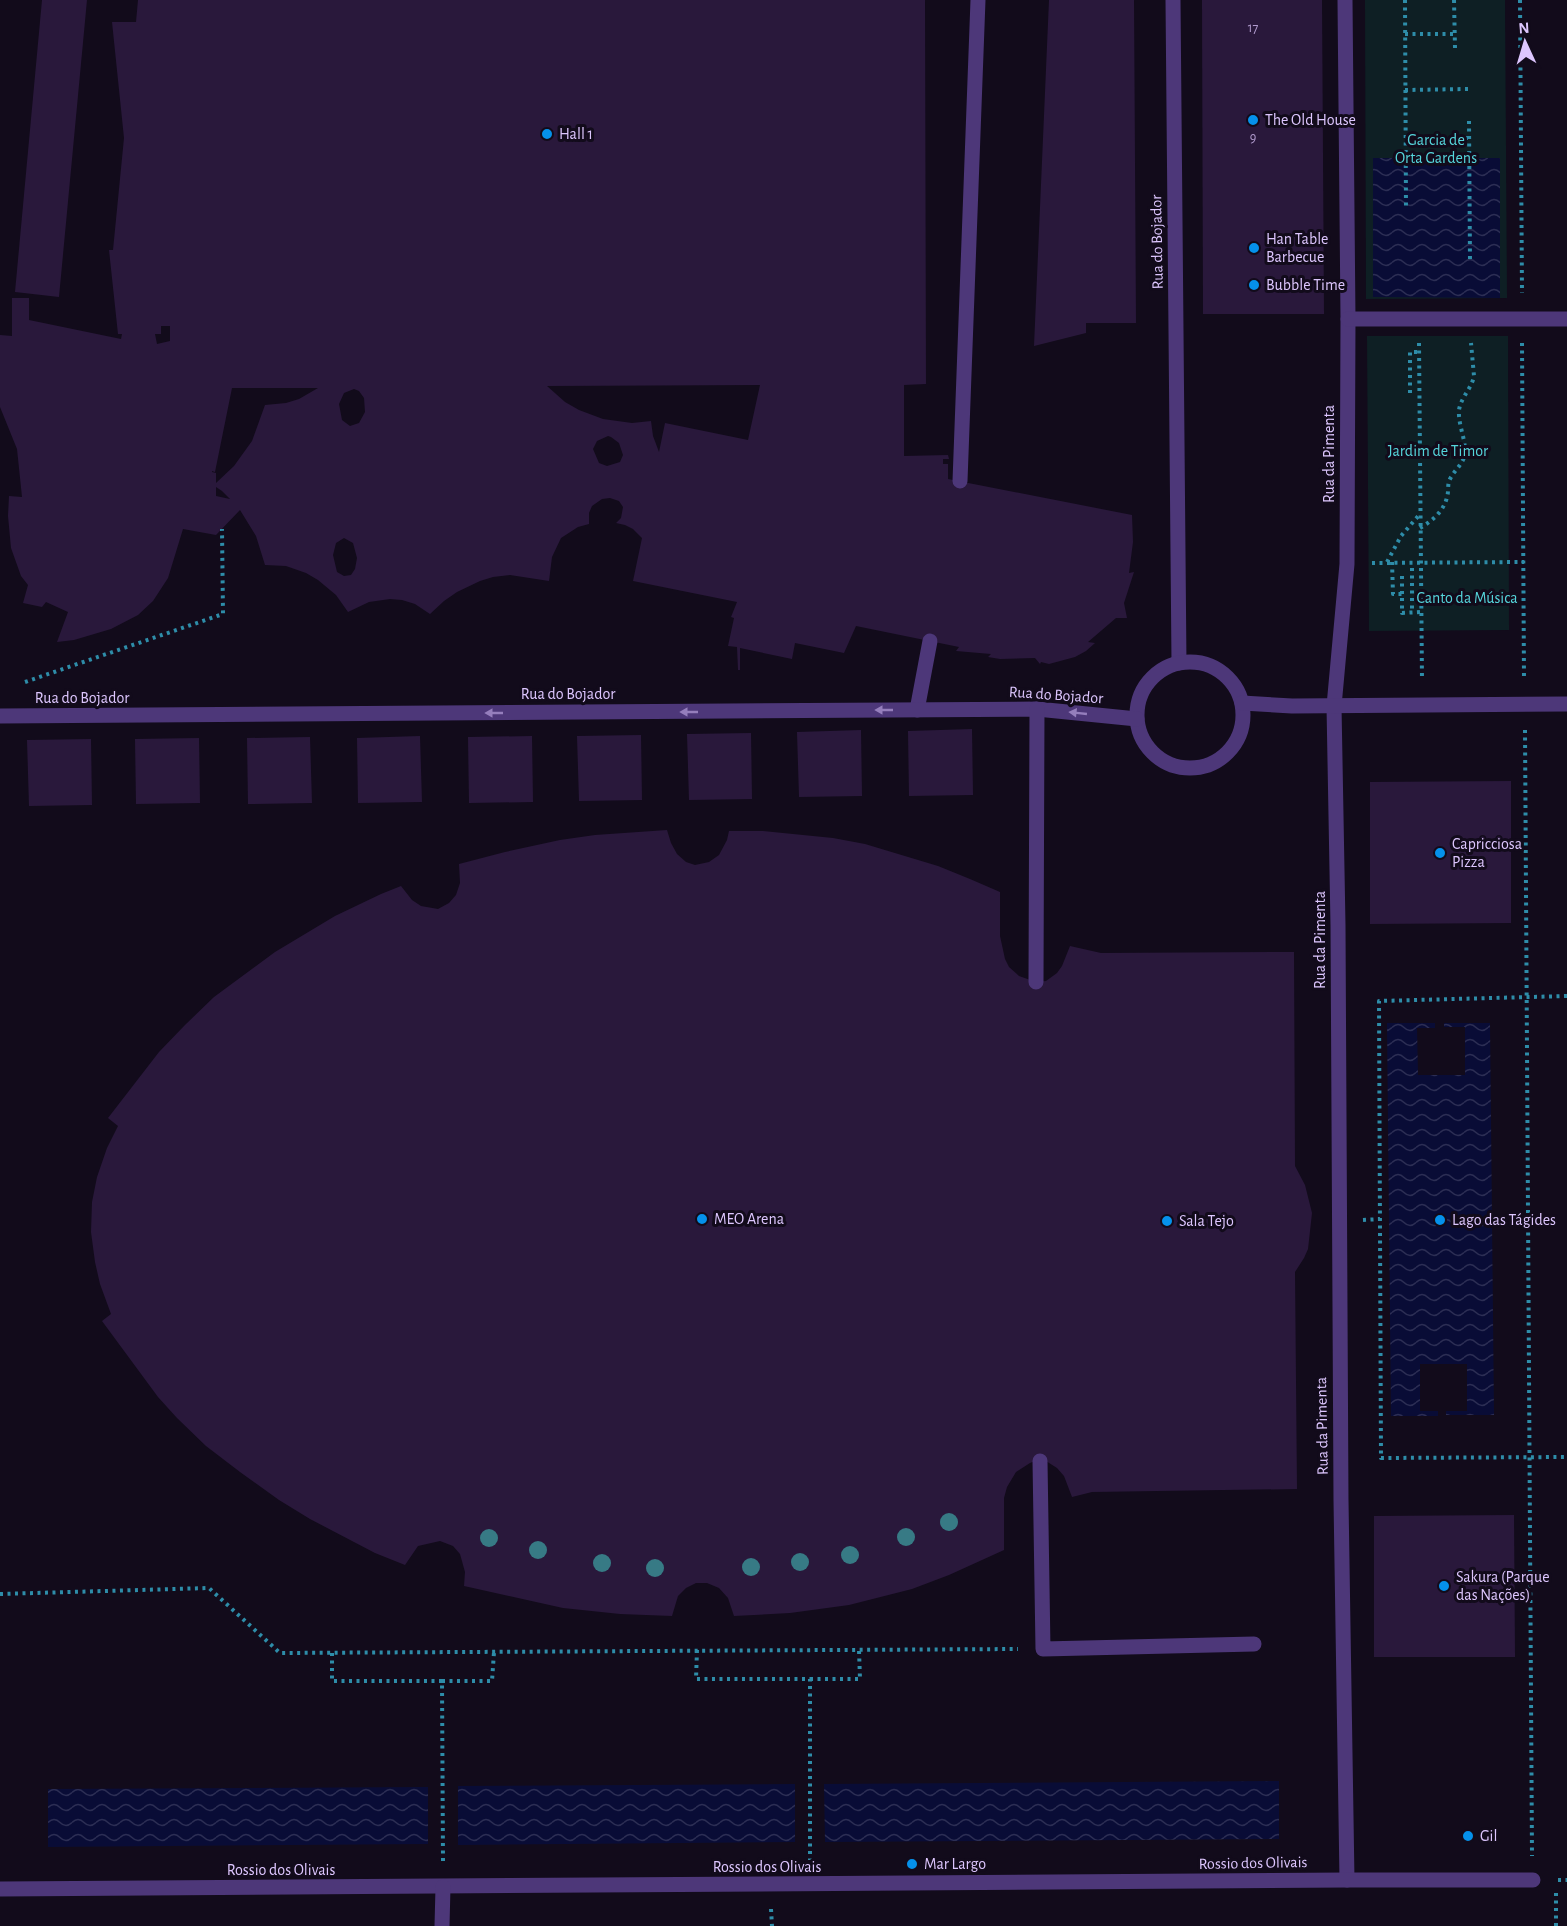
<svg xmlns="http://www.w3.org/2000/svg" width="1567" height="1926" font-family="'Alegreya Sans',sans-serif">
	<defs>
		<pattern id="water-waves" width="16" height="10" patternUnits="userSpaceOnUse" patternTransform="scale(1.5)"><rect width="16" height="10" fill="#090c36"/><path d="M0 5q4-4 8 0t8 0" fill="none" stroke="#2c2e54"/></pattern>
	</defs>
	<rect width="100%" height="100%" fill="#120b1b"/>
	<!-- green -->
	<g fill="#0e1f24">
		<polygon points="1365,0 1505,0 1507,298 1366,299"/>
		<polygon points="1367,336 1508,336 1509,630 1369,631"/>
	</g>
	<!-- water -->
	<g fill="url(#water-waves)">
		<polygon points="1373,158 1500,158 1500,298 1373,297"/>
		<polygon points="1387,1023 1435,1023 1435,1028 1417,1028 1418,1075 1465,1075 1465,1027 1444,1027 1444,1023 1490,1023 1494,1415 1446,1415 1446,1411 1467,1411 1467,1364 1420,1364 1420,1411 1438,1411 1438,1416 1391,1416"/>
		<polygon points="1279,1781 1279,1839 825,1842 824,1784"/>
		<polygon points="795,1784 795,1842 458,1845 458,1786"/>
		<polygon points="428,1787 428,1844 48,1847 48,1789"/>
	</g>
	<!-- building -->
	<g fill="#29183b" fill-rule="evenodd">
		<polygon points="42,0 87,0 59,297 15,292"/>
		<path d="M138,0H925L926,384L904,385V456L948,455L949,459H943V464H948V479L1132,515L1133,542L1129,573L1134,572L1124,603L1127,618H1116L1088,642L1095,643L1086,651L1075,657L1049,664L1041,662L1040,664L1035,658L1000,659L988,657L991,654L956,651L959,647L856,626L844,653L795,643L792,659L740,648V670H738L737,647L728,646L734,618L731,617L737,602L633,581L642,538L633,529L625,525L616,523L621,518L623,507L619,501L610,498L602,499L592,506L589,513V524L578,527L561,538L552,557L549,581L510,575L493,577L480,581L457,592L444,601L430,614L415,604L402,600L390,599L369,602L348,612L336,595L318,580L306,573L286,566L265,565L256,536L240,510L216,535L183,529L168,578L153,601L138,615L111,629L74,640L57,642L68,612L46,602L42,607L23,603L28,585L21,576L11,548L8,516L9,496L22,497L17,449L0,407V335L12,336V298H29V320L121,339L122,334H118L109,250H113L124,138L112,22H136ZM161,326H170V341L157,344L155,334H161ZM760,385L748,440L665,423L659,452L653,436L651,421L632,423L603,419L579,410L565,402L547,386ZM232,388H318L299,399L286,403L265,405L252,441L234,466L216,483V473L212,472V471L215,472ZM354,389L359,391L364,398L365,412L359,423L350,426L342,420L339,404L344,393ZM608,436L611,437L619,443L623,455L620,462L607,466L599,463L593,449L597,441ZM216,487L222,491L230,499L216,496ZM344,538L353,543L357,558L355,569L351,575L344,576L337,572L333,555L336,543Z"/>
		<polygon points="1049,0 1134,0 1136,323 1086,323 1086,333 1034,346"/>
		<polygon points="1202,0 1322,0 1324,314 1203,314"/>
		<polygon points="972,729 973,795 909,796 908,731"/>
		<polygon points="861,730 862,796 799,797 797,732"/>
		<polygon points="751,733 752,799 689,800 687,734"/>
		<polygon points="641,735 642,800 579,801 577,736"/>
		<polygon points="420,736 422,802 358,803 357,738"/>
		<polygon points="532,736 533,802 469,803 468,737"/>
		<polygon points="310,737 312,803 248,804 247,738"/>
		<polygon points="199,738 200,803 136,804 135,739"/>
		<polygon points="91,739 92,805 29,806 27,740"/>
		<polygon points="1511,781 1511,923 1370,924 1370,782"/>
		<polygon points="667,830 671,843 677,854 686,862 695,865 709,862 719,855 727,840 729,831 763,831 833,838 865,844 938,866 970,879 1000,892 1000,936 1005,959 1009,967 1019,976 1036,982 1046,981 1057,973 1062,966 1070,946 1101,953 1294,952 1295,1166 1305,1185 1312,1213 1308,1249 1304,1258 1295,1272 1297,1489 1092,1492 1072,1497 1064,1476 1057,1468 1046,1461 1035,1461 1030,1463 1016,1472 1007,1487 1004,1498 1004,1550 949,1575 912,1589 849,1605 790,1613 734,1616 728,1598 719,1588 707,1583 696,1583 686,1588 678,1596 672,1616 620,1614 563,1608 464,1586 465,1572 460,1554 453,1546 440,1541 418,1546 405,1565 375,1553 310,1519 279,1500 240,1472 206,1446 177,1418 158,1397 102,1321 111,1314 100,1284 95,1262 91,1232 92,1202 97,1177 107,1148 118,1126 108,1118 159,1052 185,1025 214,997 275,952 335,916 381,894 401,886 412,900 421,906 438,909 449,903 456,895 460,883 459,864 505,852 560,840 595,835"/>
		<polygon points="1514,1515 1515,1657 1374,1657 1374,1516"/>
	</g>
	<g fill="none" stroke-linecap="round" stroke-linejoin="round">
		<!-- path -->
		<g stroke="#2e8da9" stroke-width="4" stroke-dasharray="3 4.5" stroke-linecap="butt">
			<polyline points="1405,0 1406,210"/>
			<polyline points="1454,0 1455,48"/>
			<polyline points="1520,0 1522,293"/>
			<polyline points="1405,34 1455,34"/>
			<polyline points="1405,90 1468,89"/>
			<polyline points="1469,121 1470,261"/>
			<polyline points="1405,138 1470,138"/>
			<polyline points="1419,343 1422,680"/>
			<polyline points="1522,343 1524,680"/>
			<polyline points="1410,393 1410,352 1419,352"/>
			<path d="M1420,528C1432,521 1444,511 1447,497C1449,491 1447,485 1450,479C1455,469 1465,463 1465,451C1465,437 1458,424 1459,410C1461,397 1472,388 1474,376L1471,343"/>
			<polyline points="1387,562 1401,536 1420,514"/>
			<polyline points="1392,562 1393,594 1402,594 1402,613 1421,612"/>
			<polyline points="1372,563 1524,562"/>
			<polyline points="1412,568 1412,613"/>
			<polyline points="1402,594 1402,572"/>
			<polyline points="25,682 223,614 222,529"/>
			<polyline points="1525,730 1532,1856"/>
			<polyline points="1567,996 1379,1001 1381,1458 1567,1457"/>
			<polyline points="1363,1220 1380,1219"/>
			<polyline points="0,1594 209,1588 280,1653 1018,1649"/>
			<polyline points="697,1650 696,1679 810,1679 810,1860"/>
			<polyline points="332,1653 332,1681 442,1681 443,1862"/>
			<polyline points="810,1679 860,1679 859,1650"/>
			<polyline points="442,1681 492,1681 494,1652"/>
			<polyline points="1558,1880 1567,1880"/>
			<polyline points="1556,1893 1556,1926"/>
			<polyline points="771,1909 772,1926"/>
		</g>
		<!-- lane -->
		<g stroke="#4d3779" stroke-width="15">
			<polyline points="1173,0 1179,663"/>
			<polyline points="960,481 978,0"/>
			<circle cx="1190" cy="715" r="53"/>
			<polyline points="917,710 930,641"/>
			<polyline points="0,716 1037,709 1137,719"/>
			<polyline points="1036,982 1037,709"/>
			<polyline points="1040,1461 1043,1649 1254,1644"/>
		</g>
		<!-- street -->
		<g stroke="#4d3779" stroke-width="15">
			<polyline points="1345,0 1348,319 1347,564 1334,706 1338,925 1341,1500 1347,1880"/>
			<polyline points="1348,319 1567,319"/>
			<polyline points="1242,703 1292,706 1567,704"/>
			<polyline points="1,1889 1347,1880 1533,1880"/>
			<polyline points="442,1926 443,1887"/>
		</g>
	</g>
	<!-- trees -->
	<g fill="#377a85">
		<circle cx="949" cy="1522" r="9"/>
		<circle cx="906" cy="1537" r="9"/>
		<circle cx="489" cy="1538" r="9"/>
		<circle cx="538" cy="1550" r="9"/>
		<circle cx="850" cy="1555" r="9"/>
		<circle cx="800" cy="1562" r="9"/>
		<circle cx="602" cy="1563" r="9"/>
		<circle cx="751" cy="1567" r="9"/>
		<circle cx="655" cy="1568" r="9"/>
	</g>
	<!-- one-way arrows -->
	<defs><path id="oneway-solid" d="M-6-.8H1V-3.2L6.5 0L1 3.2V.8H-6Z" transform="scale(1.5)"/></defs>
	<g fill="#957ebc">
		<use href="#oneway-solid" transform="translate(884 710) rotate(180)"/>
		<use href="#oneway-solid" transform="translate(689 712) rotate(180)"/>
		<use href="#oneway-solid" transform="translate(494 713) rotate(180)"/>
		<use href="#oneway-solid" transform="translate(1078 713) rotate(-174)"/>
	</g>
	<!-- markers -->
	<g fill="#0591eb" stroke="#120b1b" stroke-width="2">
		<circle cx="1253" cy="120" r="6"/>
		<circle cx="547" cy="134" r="6"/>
		<circle cx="1254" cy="248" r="6"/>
		<circle cx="1254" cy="285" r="6"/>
		<circle cx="1440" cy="853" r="6"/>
		<circle cx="702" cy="1219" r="6"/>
		<circle cx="1440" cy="1220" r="6"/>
		<circle cx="1167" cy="1221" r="6"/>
		<circle cx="1444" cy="1586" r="6"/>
		<circle cx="1468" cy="1836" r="6"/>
		<circle cx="912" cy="1864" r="6"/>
	</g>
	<g text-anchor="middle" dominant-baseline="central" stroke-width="6" stroke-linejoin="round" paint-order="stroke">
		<!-- number labels -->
		<g font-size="14" fill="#b09acd">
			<text x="1253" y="28">17</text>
			<text x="1253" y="138">9</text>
		</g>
		<!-- poi labels -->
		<g font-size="16" fill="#ddc6fe" stroke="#120b1b" text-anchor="start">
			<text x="1265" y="120">The Old House</text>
			<text x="559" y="134">Hall 1</text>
			<text x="1266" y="239">Han Table<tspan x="1266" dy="18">Barbecue</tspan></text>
			<text x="1266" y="285">Bubble Time</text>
			<text x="1452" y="844">Capricciosa<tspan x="1452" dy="18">Pizza</tspan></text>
			<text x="714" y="1219">MEO Arena</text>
			<text x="1452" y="1220">Lago das Tágides</text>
			<text x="1179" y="1221">Sala Tejo</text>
			<text x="1456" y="1577">Sakura (Parque<tspan x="1456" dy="18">das Nações)</tspan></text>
			<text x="1480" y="1836">Gil</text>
			<text x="924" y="1864">Mar Largo</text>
		</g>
		<!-- park labels -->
		<g font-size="16" fill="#55d5db" stroke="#120b1b">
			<text x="1436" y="140">Garcia de<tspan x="1436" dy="18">Orta Gardens</tspan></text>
			<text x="1438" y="451">Jardim de Timor</text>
			<text x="1467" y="598">Canto da Música</text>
		</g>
		<!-- street labels -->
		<g font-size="16" fill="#ddc6fe" stroke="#120b1b">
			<text transform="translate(1157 242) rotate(-91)">Rua do Bojador</text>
			<text transform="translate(1329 454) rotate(-90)">Rua da Pimenta</text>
			<text x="568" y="694">Rua do Bojador</text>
			<text transform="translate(1056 695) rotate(4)">Rua do Bojador</text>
			<text x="82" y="698">Rua do Bojador</text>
			<text transform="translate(1320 940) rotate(-90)">Rua da Pimenta</text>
			<text transform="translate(1322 1426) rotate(-91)">Rua da Pimenta</text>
			<text transform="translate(1253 1863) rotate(-1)">Rossio dos Olivais</text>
			<text x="767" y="1867">Rossio dos Olivais</text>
			<text x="281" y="1870">Rossio dos Olivais</text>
		</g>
	</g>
	<!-- north arrow -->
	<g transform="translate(1525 42) rotate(356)" stroke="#120b1b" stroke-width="4.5" paint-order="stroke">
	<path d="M0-4.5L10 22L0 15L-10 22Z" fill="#ddc6fe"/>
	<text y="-9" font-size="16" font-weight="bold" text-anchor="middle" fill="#ddc6fe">N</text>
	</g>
</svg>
